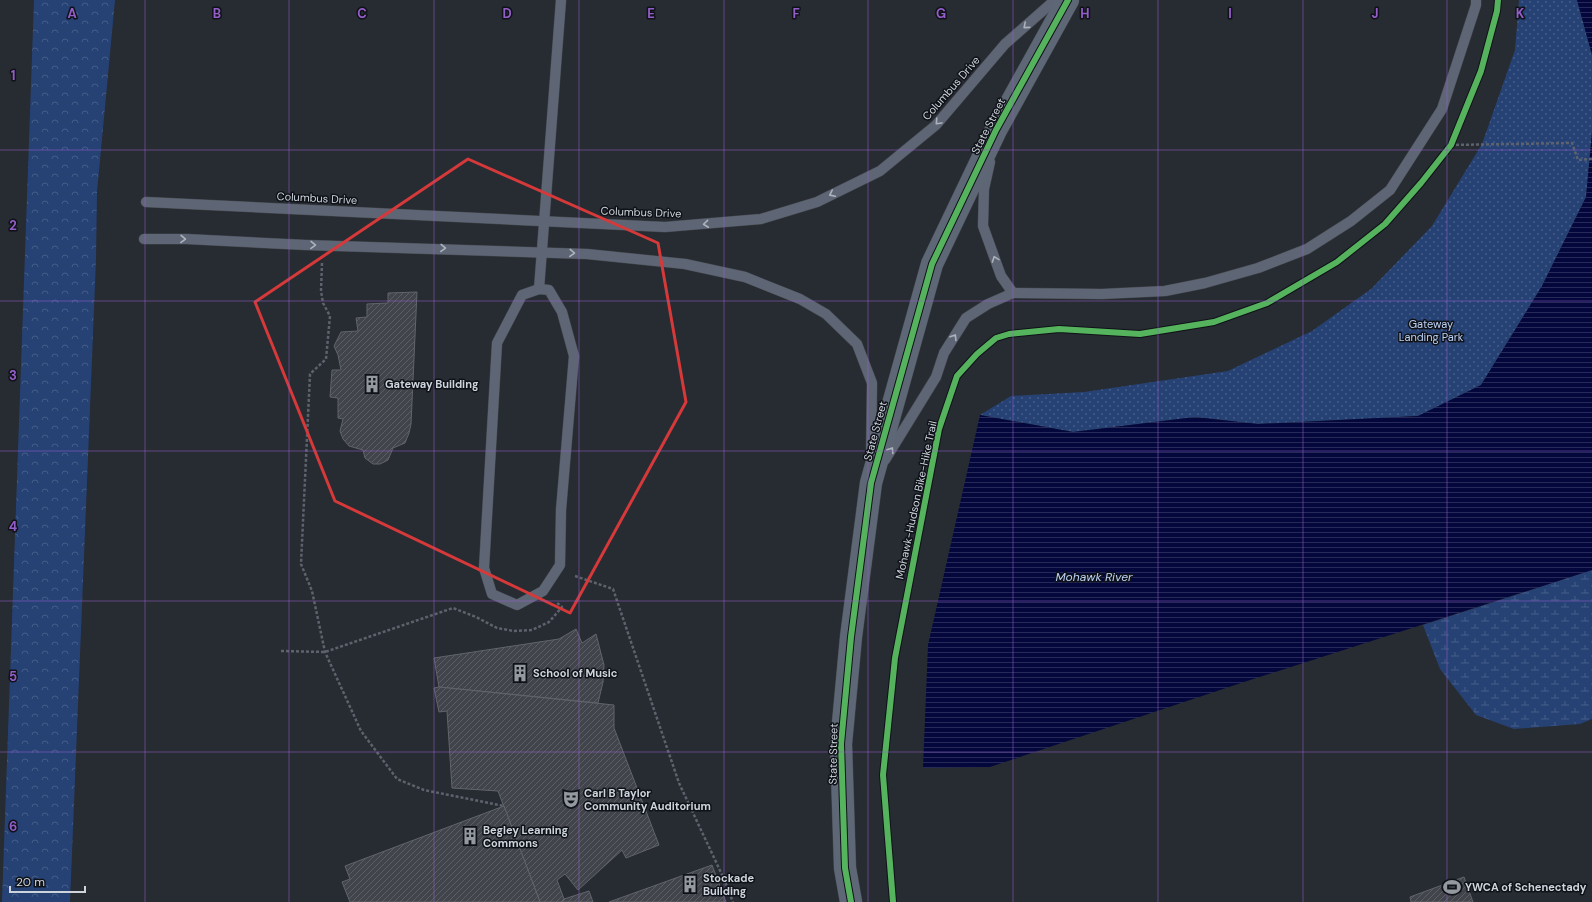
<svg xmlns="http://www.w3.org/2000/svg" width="1592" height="902" font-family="'DM Sans',sans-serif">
	<defs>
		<pattern id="forest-crowns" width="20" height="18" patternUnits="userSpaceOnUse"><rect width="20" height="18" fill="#264275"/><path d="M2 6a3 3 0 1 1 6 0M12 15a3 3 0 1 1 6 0" fill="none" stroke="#445c88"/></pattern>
		<pattern id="wetland-marsh" width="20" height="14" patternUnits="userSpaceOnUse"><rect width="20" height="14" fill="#264275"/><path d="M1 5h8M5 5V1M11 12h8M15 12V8" fill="none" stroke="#445c88"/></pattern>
		<pattern id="park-dots" width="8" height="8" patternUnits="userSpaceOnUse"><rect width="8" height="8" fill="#264275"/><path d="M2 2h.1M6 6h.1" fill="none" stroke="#445c88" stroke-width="1.8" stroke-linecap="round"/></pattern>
		<pattern id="water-rules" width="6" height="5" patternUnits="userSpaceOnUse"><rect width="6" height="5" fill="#04073c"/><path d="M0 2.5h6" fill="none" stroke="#272a58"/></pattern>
		<pattern id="building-hatch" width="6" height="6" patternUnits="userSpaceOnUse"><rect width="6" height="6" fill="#41454b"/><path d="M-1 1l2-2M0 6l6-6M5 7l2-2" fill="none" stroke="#5b5f64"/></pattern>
	</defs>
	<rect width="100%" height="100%" fill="#272b32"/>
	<!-- forest -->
	<polygon fill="url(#forest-crowns)" points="34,0 115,0 97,192 96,259 70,902 2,902"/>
	<!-- wetland -->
	<polygon fill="url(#wetland-marsh)" points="1592,570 1592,719 1580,724 1514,729 1476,715 1440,669 1423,625"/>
	<!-- park -->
	<polygon fill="url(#park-dots)" points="1519,0 1577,0 1592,55 1592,132 1586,197 1542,286 1481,385 1418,416 1258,424 1195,417 1073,432 980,415 1011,396 1084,392 1228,371 1312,331 1371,289 1432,226 1482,144 1515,50"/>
	<!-- water -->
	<g fill="url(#water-rules)">
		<polygon points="1577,0 1592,0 1592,55"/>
		<polygon points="1592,132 1592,570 1244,682 990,767 923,768 928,645 980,415 1073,432 1195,417 1258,424 1418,416 1481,385 1542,286 1586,197"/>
	</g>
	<!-- building -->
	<g fill="url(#building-hatch)" stroke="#61656b">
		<polygon points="417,292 411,424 409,433 405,443 393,448 388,460 380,464 373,464 365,458 363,450 349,446 343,439 340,431 343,419 338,418 338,398 330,397 332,370 341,370 338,355 334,346 341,332 358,331 356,318 367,317 367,304 388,303 388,293"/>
		<polygon points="576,629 582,643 596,634 604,665 603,682 598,703 439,687 434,658 559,639"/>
		<polygon points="439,687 614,705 614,728 659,845 626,858 622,850 578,890 565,874 557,880 564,899 561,902 540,902 498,791 452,788 447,711 439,712 434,688"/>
		<polygon points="504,806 540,902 350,902 342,882 350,879 345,866"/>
		<polygon points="712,865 726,902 609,902"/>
		<polygon points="1464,877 1473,902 1411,902 1410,897"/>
		<polygon points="589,891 593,902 561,902 564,899"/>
	</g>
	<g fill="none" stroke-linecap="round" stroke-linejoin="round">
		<!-- lane casing -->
		<g stroke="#43474c" stroke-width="11">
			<g id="lane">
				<polyline points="990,162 984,189 983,226 1001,276 1013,293"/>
				<polyline points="146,202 665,227 761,219 817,202 880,171 936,125 1005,44 1055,0"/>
				<polyline points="144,239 186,239 306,245 587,254 685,264 745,277 800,299 826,314 857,344 872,383 871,455"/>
				<polygon points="539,289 549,290 562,312 574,356 561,510 560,565 543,591 517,605 492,594 484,568 497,343 522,295"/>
				<polyline points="539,289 561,0"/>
				<polyline points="885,460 936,377 944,353 966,318 988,304 1013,293 1102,294 1165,291 1205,283 1258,268 1307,249 1351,221 1390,190 1442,109 1476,5 1476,0"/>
			</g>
		</g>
		<!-- primary casing -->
		<g stroke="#43474c" stroke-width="23">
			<polyline id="primary" points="851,902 845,868 841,744 851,637 871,483 932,264 996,130 1068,0"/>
		</g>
		<!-- path -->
		<g stroke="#5d626c" stroke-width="2.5" stroke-dasharray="3 2" stroke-linecap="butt">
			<polyline points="1451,145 1572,143 1578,160 1592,159"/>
			<polyline points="322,263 321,291 323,303 330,316 326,359 310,374 301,564 312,591 325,652 361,731 397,779 424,790 504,806"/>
			<polyline points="575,576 613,589 679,783 724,879 733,902"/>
			<polyline points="281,651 325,652 453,608 476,617 497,628 514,631 532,630 549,622 562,607 556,602"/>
		</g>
		<!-- lane -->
		<use href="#lane" stroke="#5e6675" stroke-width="10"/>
		<!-- primary -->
		<use href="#primary" stroke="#5e6776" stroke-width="22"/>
		<!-- cycleway casing -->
		<g stroke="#0f1218" stroke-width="8">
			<g id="cycleway">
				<polyline points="851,902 845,868 841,744 851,637 871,483 932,264 996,130 1068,0"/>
				<polyline points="893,902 883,775 895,658 939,429 957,376 977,354 996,338 1009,334 1059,329 1140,334 1214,322 1267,303 1337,262 1385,224 1421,183 1451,145 1481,71 1497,11 1498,0"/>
			</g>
		</g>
		<!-- cycleway -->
		<use href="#cycleway" stroke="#56b35d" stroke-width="6"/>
	</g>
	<!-- one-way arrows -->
	<defs><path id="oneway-chevron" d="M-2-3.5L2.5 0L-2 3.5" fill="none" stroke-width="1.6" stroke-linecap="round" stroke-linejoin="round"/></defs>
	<g stroke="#acb3bd">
		<use href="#oneway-chevron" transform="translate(1026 26) rotate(139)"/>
		<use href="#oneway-chevron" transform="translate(938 122) rotate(133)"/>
		<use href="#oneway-chevron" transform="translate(832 194) rotate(154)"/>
		<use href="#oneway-chevron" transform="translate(706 224) rotate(174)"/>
		<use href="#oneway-chevron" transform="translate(183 239) rotate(1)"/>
		<use href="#oneway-chevron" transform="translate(313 245) rotate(1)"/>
		<use href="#oneway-chevron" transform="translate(443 248) rotate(2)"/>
		<use href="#oneway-chevron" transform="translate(572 253) rotate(3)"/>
		<use href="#oneway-chevron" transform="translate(995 259) rotate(-110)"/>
		<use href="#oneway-chevron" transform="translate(954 337) rotate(-58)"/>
		<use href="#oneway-chevron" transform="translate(891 450) rotate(-58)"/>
	</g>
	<!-- marked area -->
	<path fill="none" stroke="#d5393a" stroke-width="3" stroke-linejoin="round" d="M468,159L658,243L686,402L570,613L335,501L255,302Z"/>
	<!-- grid -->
	<path fill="none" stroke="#945ec8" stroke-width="1" stroke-opacity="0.55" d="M145,0V902M289,0V902M434,0V902M579,0V902M724,0V902M868,0V902M1013,0V902M1158,0V902M1303,0V902M1447,0V902M0,150H1592M0,301H1592M0,451H1592M0,601H1592M0,752H1592"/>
	<!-- icons -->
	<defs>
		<g id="building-bare" transform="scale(1.38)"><path d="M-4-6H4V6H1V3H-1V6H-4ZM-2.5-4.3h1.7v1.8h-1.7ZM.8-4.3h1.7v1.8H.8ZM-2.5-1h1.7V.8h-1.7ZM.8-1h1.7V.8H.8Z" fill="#9499a0" stroke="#0f1218" stroke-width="2.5" paint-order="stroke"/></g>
		<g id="theatre-bare" transform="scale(1.38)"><path d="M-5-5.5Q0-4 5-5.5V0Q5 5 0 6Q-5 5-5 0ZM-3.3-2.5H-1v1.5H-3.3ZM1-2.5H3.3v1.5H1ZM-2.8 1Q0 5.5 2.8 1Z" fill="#9499a0" stroke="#0f1218" stroke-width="2.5" paint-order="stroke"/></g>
		<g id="stadium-bare" transform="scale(1.38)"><path d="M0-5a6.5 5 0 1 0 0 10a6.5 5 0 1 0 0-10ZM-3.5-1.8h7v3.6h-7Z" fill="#9499a0" stroke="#0f1218" stroke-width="2.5" paint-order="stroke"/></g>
	</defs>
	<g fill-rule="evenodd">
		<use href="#building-bare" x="372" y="384"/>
		<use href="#building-bare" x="520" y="673"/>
		<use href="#theatre-bare" x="571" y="799"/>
		<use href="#building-bare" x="470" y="836"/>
		<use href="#building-bare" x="690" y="884"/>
		<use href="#stadium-bare" x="1452" y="887"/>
	</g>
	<g text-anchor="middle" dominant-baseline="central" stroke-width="3" stroke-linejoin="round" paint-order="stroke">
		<!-- street labels -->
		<g font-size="11" fill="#ced4dc" stroke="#0f1218">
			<text transform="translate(951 88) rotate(-49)">Columbus Drive</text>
			<text transform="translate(988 126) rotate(-63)">State Street</text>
			<text transform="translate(317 198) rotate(3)">Columbus Drive</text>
			<text transform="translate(641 212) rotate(2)">Columbus Drive</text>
			<text transform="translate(875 431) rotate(-75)">State Street</text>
			<text transform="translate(916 500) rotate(-78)">Mohawk-Hudson Bike-Hike Trail</text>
			<text transform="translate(833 754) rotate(-89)">State Street</text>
		</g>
		<!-- park labels -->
		<g font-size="11" fill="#bad0f4" stroke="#0f1218">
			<text x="1431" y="324">Gateway<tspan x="1431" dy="13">Landing Park</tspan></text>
		</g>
		<!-- poi labels -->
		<g font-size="11" font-weight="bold" fill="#ced4dc" stroke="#0f1218" text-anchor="start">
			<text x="385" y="384">Gateway Building</text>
			<text x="533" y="673">School of Music</text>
			<text x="584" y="793">Carl B Taylor<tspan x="584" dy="13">Community Auditorium</tspan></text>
			<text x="483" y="830">Begley Learning<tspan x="483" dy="13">Commons</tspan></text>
			<text x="703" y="878">Stockade<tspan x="703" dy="13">Building</tspan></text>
			<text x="1465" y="887">YWCA of Schenectady</text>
		</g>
		<!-- water labels -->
		<g font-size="12" font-style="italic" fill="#bbd1f5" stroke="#0f1218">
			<text x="1094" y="577">Mohawk River</text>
		</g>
	</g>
	<g font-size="13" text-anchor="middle" font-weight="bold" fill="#945ec8" stroke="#0f1218" stroke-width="3" stroke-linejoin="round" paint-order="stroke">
		<text x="72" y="18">A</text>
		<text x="217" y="18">B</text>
		<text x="362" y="18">C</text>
		<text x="507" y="18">D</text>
		<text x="651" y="18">E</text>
		<text x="796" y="18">F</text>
		<text x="941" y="18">G</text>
		<text x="1085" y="18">H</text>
		<text x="1230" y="18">I</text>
		<text x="1375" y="18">J</text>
		<text x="1520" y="18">K</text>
		<text x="13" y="80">1</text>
		<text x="13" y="230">2</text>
		<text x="13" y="380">3</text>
		<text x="13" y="531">4</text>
		<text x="13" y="681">5</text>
		<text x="13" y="831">6</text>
	</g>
	<!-- scale -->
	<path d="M10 886v6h75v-6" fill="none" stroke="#ced4dc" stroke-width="2"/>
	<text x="16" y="886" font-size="12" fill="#ced4dc" stroke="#0f1218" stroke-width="3" paint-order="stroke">20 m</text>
</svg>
